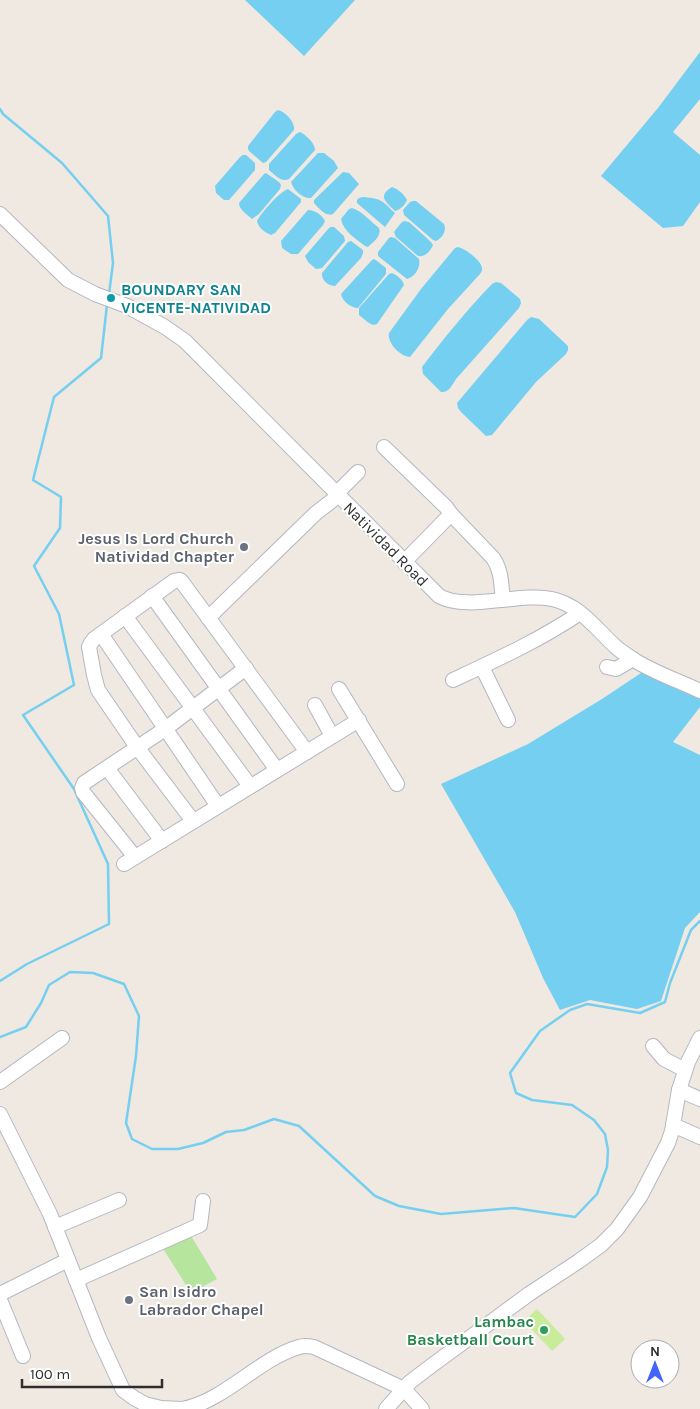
<svg xmlns="http://www.w3.org/2000/svg" width="700" height="1409" font-family="Karla,sans-serif">
	<rect width="100%" height="100%" fill="#efe9e1"/>
	<!-- green -->
	<polygon fill="#b6e59e" points="190,1234 217,1279 191,1293 162,1247"/>
	<!-- pitch -->
	<polygon fill="#c9ec9a" points="537,1309 565,1339 552,1351 524,1321"/>
	<!-- water -->
	<g fill="#75cff0">
		<polygon points="245,0 355,0 304,56"/>
		<polygon points="700,52 700,99 673,132 700,155 700,202 683,226 663,228 601,176 658,108"/>
		<path d="M278,110C286,112 295,122 294,130L266,162L263,163L249,151L248,149V146L275,112Z"/>
		<path d="M300,132C306,135 315,143 315,150L289,179C281,183 274,174 269,170V164L296,134Z"/>
		<path d="M318,153H324L334,161L338,168L311,198C303,199 293,190 291,182Z"/>
		<polygon points="243,155 246,155 255,163 255,170 229,200 224,200 216,193 215,186 240,157"/>
		<path d="M343,172L349,173L359,184L333,214C325,217 319,208 314,203V200Z"/>
		<path d="M266,173L279,182L281,185L280,189L259,214L252,219C247,214 239,210 239,203L264,174Z"/>
		<path d="M392,187C398,189 404,194 407,200C405,205 401,209 395,211C386,202 377,196 392,187Z"/>
		<path d="M288,189L301,199V202L275,233L271,235C266,233 258,228 257,221C261,213 279,192 288,189Z"/>
		<path d="M363,197C383,199 381,200 395,213L385,227L357,203V200L359,198Z"/>
		<path d="M413,201H416L444,224C447,231 442,238 436,241L433,240L404,215L403,210L410,202Z"/>
		<path d="M352,208C362,211 371,222 379,228C382,236 373,242 368,247L365,246C356,239 343,231 341,219L349,209Z"/>
		<path d="M308,210C315,210 322,215 325,221L323,225L298,254H291L282,248L281,241Z"/>
		<path d="M404,221L409,222L431,242L433,245C430,252 425,257 418,256L396,237L394,232L401,223Z"/>
		<polygon points="331,227 334,227 344,236 345,241 322,268 316,269 308,262 305,256 329,228"/>
		<path d="M391,237L395,238L419,259C421,267 415,277 407,279L378,256V252L389,238Z"/>
		<path d="M351,241L363,250V253L361,258L335,286C328,286 321,280 322,273L348,242Z"/>
		<path d="M458,247C465,249 478,258 481,265C483,269 482,271 480,274L448,309L410,357C400,356 387,343 389,333L421,289L455,248Z"/>
		<path d="M374,259L377,261L386,268V274L358,308C351,308 342,301 341,294L372,260Z"/>
		<path d="M392,273C397,275 403,280 404,285L377,324C370,327 365,319 359,315V308L389,274Z"/>
		<path d="M496,282L501,283L520,299L521,303L519,308L456,379C452,385 449,393 441,392L423,374L422,367C444,338 467,310 492,284Z"/>
		<polygon points="531,317 539,319 568,346 568,350 566,354 536,382 492,435 486,436 461,412 458,408 457,403 527,320"/>
		<polygon points="643,670 700,694 700,707 673,742 700,755 700,912 685,928 661,1001 637,1009 590,1000 560,1010 543,978 515,912 441,784 528,744 602,699 641,673"/>
	</g>
	<g fill="none" stroke-linecap="round" stroke-linejoin="round">
		<!-- stream -->
		<g stroke="#75cff0" stroke-width="2.5">
			<polyline points="0,109 3,114 62,163 108,216 113,263 109,294"/>
			<polyline points="0,981 27,964 109,924 108,864 74,789 23,715 74,685 59,614 34,566 60,528 61,497 33,480 54,397 101,358 107,305"/>
			<polyline points="0,1037 26,1027 41,1003 49,985 70,972 93,973 124,984 139,1016 136,1056 126,1123 132,1139 152,1149 178,1149 203,1143 226,1132 244,1130 274,1119 299,1126 375,1196 399,1206 441,1214 514,1208 575,1217 597,1194 607,1167 608,1150 605,1134 594,1120 572,1105 532,1100 516,1093 510,1073 540,1031 570,1010 587,1004 640,1013 665,1002 670,983 691,930 700,921"/>
		</g>
		<!-- minor casing -->
		<g stroke="#b4b7c1" stroke-width="16">
			<g id="minor">
				<path d="M0,214L68,280L95,294L127,306L165,327L185,341L439,596C467,612 520,592 552,599C580,605 596,629 616,647C620,651 626,654 631,658C652,672 677,680 700,691"/>
				<polyline points="384,447 446,507 451,514 404,562"/>
				<polyline points="336,494 358,472"/>
				<path d="M451,514L493,558C502,571 501,585 503,600"/>
				<polyline points="152,596 277,770"/>
				<polyline points="125,616 250,786"/>
				<polyline points="208,618 316,513 338,496"/>
				<polyline points="101,634 218,806"/>
				<polyline points="482,667 508,720"/>
				<polyline points="607,667 616,669 633,659"/>
				<path d="M453,680C496,660 540,640 580,613"/>
				<polyline points="339,689 397,784"/>
				<polyline points="315,705 332,736"/>
				<polyline points="107,768 162,841"/>
				<polyline points="193,821 137,747 98,690 94,675 89,647 91,643 94,639 174,581 180,580 182,582 307,752"/>
				<polyline points="135,857 83,792 82,788 84,783 165,729 246,668"/>
				<polyline points="124,864 359,720"/>
				<polyline points="653,1046 664,1059 685,1070"/>
				<polyline points="0,1082 62,1038"/>
				<polyline points="679,1090 700,1099"/>
				<polyline points="0,1114 50,1214 99,1338 123,1390 134,1398 145,1404 161,1408 182,1409"/>
				<polyline points="673,1125 700,1137"/>
				<polyline points="55,1227 119,1200"/>
				<polyline points="76,1280 200,1225 203,1201"/>
				<polyline points="0,1294 68,1260"/>
				<polyline points="0,1300 23,1356"/>
				<path d="M182,1409C225,1401 258,1359 299,1347C304,1345 309,1346 314,1347L404,1389L422,1409"/>
				<polyline points="386,1409 410,1382 431,1366 529,1294 579,1261 601,1245 617,1229 640,1197 668,1143 672,1131 679,1090 688,1062 700,1038"/>
			</g>
		</g>
		<!-- minor -->
		<use href="#minor" stroke="#fff" stroke-width="14"/>
	</g>
	<!-- markers -->
	<circle fill="#0f9aa8" stroke="#fff" stroke-width="2" cx="111" cy="298" r="5"/>
	<g fill="#6b7280" stroke="#fff" stroke-width="2">
		<circle cx="244" cy="547" r="5"/>
		<circle cx="129" cy="1300" r="5"/>
	</g>
	<circle fill="#2e9e5b" stroke="#fff" stroke-width="2" cx="544" cy="1330" r="5"/>
	<g text-anchor="middle" dominant-baseline="central" stroke-width="4" stroke-linejoin="round" paint-order="stroke">
		<!-- culture labels -->
		<g font-size="16" font-weight="bold" fill="#0d838f" stroke="#fff" text-anchor="start">
			<text x="121" y="289">BOUNDARY SAN<tspan x="121" dy="18">VICENTE-NATIVIDAD</tspan></text>
		</g>
		<!-- worship labels -->
		<g font-size="16" font-weight="bold" fill="#5b616d" stroke="#fff" text-anchor="end">
			<text x="234" y="538">Jesus Is Lord Church<tspan x="234" dy="18">Natividad Chapter</tspan></text>
			<text x="139" y="1291" text-anchor="start">San Isidro<tspan x="139" dy="18">Labrador Chapel</tspan></text>
		</g>
		<!-- street labels -->
		<g font-size="16" fill="#2e2e2e" stroke="#fff">
			<text transform="translate(386 544) rotate(45)">Natividad Road</text>
		</g>
		<!-- leisure labels -->
		<g font-size="16" font-weight="bold" fill="#27864d" stroke="#fff" text-anchor="end">
			<text x="534" y="1321">Lambac<tspan x="534" dy="18">Basketball Court</tspan></text>
		</g>
	</g>
	<!-- north arrow -->
	<g transform="translate(655 1364)"><circle r="24" fill="#ffffff" stroke="#ababab"/>
	<path d="M0-4L9 19L0 12L-9 19Z" fill="#4264fb"/>
	<text y="-8" font-size="14" font-weight="bold" text-anchor="middle" fill="#2e2e2e">N</text>
	</g>
	<!-- scale -->
	<path d="M22 1379v8h140v-8" fill="none" stroke="#2e2e2e" stroke-width="2.5"/>
	<text x="30" y="1379" font-size="15" fill="#2e2e2e" stroke="#ffffff" stroke-width="4" paint-order="stroke">100 m</text>
</svg>
